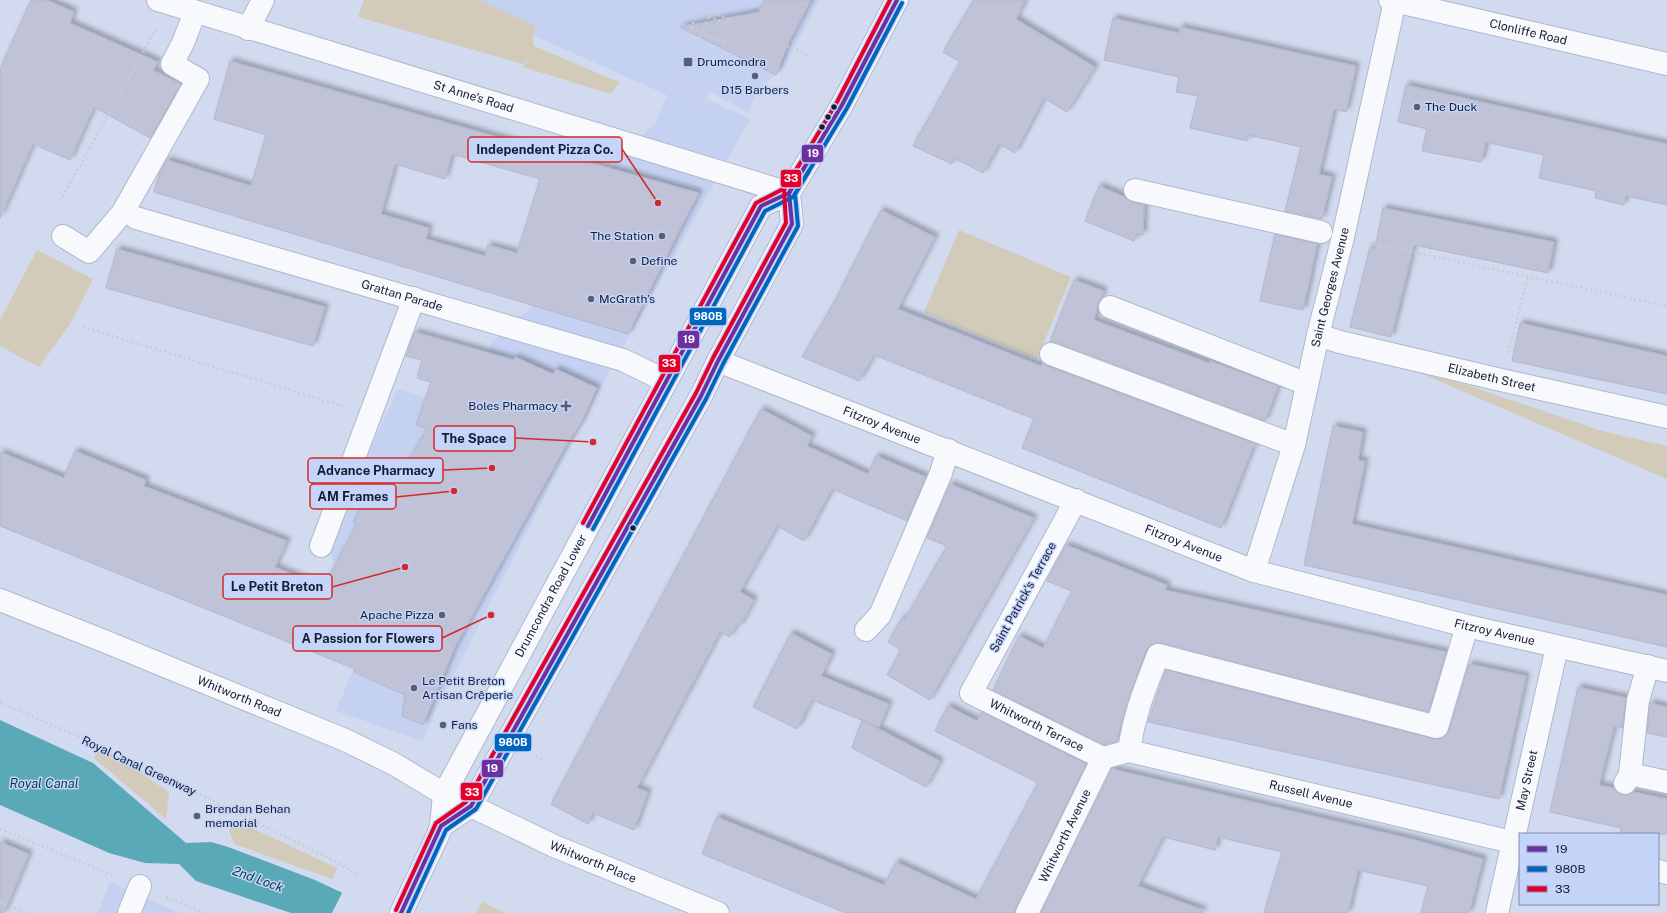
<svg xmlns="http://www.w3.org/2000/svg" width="1667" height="913" font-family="'Public Sans',sans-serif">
	<defs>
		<filter id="shadow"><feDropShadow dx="3.5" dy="-3.5" stdDeviation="2" flood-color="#0004"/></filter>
	</defs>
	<rect width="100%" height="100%" fill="#d1daee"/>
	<!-- built -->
	<g fill="#c4d1f0">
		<polygon points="479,0 819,0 784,67 780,65 776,75 760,87 748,112 709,91 706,99 750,119 598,392 437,707 423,741 336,711 384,595 340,570 332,558 330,534 398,389 463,408 479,388 491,342 533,306 543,274 618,158 656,122 667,95 533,35 536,26"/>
		<polygon points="110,882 179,913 98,913"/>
	</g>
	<!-- green -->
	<g fill="#d2cbba">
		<polygon points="364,0 479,0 536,26 533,35 534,46 619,82 611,94 523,67 532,57 523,64 358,17"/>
		<polygon points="959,230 1071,277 1037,359 924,312"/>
		<polygon points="37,250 93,279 70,324 39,367 0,346 0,320"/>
		<polygon points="1378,355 1602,431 1667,446 1667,479"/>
		<polygon points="100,746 169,792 166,819 94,758"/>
		<polygon points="237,821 337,868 332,879 234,844 229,830"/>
		<polygon points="482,902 505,913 476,913"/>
	</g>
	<!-- water -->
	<polygon fill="#59a9b9" points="0,720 93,763 186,843 211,842 228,847 315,880 385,913 291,913 196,881 179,864 145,863 109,853 0,805"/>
	<!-- pier -->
	<polygon fill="#d1daee" points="343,891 386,911 387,913 332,913"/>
	<!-- building -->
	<g fill="#c0c3d8" stroke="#b4b7cc" fill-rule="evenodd" filter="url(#shadow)">
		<polygon points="31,0 47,0 74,12 70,23 158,62 153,70 181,84 150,138 94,107 70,160 33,144 0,218 0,69"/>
		<polygon points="764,0 811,0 787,46 776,75 680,27 759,12"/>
		<polygon points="974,0 1025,0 1016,19 1095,67 1067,112 1044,98 1015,153 999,144 983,173 954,158 952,164 913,146 960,62 943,52"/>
		<polygon points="1113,18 1179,33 1180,27 1356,66 1346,112 1334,109 1319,174 1332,177 1322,219 1285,211 1301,147 1248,135 1247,141 1190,128 1198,96 1176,92 1179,77 1104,60"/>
		<path d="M230,61L490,135L699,193L681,227L628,334L154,192L160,172L167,160L251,186L266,135L214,119ZM452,154L540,179L517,253L488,245L485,256L426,239L429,228L381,214L395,164L445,179Z"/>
		<polygon points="1406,85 1667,144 1667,205 1626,196 1624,205 1595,198 1596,191 1539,178 1544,155 1486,142 1481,162 1422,151 1427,129 1398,122"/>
		<polygon points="1099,186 1125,197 1132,202 1144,205 1143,235 1137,233 1134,241 1085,221"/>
		<polygon points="1383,208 1554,242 1548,273 1414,245 1391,337 1350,327 1370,247 1375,249"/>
		<polygon points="881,210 935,237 898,309 1041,366 1042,363 1047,366 1256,444 1255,448 1253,447 1221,528 1022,448 1034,419 874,355 859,381 802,357 831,308"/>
		<polygon points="1275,234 1317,244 1303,310 1260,301"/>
		<polygon points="117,249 325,307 313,346 106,288"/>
		<polygon points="1074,280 1104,291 1098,303 1094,320 1209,363 1210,361 1278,386 1265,421 1055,342 1050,342"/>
		<polygon points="1520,323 1667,356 1667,394 1512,361"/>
		<polygon points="415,332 514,360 515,357 553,374 556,369 597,388 581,423 565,447 454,649 423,725 402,716 405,695 354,672 355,669 0,526 0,452 64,478 75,451 146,480 144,486 287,541 275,567 323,587 357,524 353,522 369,493 385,502 427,429 416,425 431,382 417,378 422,360 406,356"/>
		<polygon points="761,409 812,436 807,446 868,474 876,456 926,477 907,521 832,489 804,541 777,526 740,592 754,600 740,626 736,625 730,637 720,632 637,788 648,792 634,830 593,813 588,824 551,804"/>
		<polygon points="1333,426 1363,432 1358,460 1365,461 1352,524 1667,595 1667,647 1304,565"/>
		<polygon points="950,484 1034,518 930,700 887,675 901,650 888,642 903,617 905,619 947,546 927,538"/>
		<polygon points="1066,545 1167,585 1165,590 1446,652 1428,712 1161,643 1155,643 1150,645 1146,650 1129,698 1116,742 1104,745 993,690 1019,636 1043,648 1072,591 1047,581"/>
		<polygon points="791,633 832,654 821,676 889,704 879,727 812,700 797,729 753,707"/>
		<polygon points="1469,664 1526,676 1499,799 1148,722 1166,670 1434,739 1440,739 1445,736 1449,731"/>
		<polygon points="1578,687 1626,698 1622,728 1614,726 1599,785 1614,788 1619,794 1625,795 1633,792 1667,799 1667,834 1620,834 1621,828 1550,812"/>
		<polygon points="1650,703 1667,707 1667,737 1647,733"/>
		<polygon points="948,706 977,721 982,712 1086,764 1016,908 1015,913 846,913 702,854 717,817 884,885 896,862 976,899 1038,783 935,731"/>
		<polygon points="862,720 940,761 926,787 852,748"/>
		<polygon points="1112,769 1411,839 1483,859 1469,913 1421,913 1428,886 1358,870 1348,913 1264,913 1282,852 1218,837 1215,850 1163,837 1138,886 1203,910 1202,913 1041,913"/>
		<polygon points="0,842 29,854 4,913 0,913"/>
	</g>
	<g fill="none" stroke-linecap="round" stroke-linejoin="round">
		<!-- minor casing -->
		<g stroke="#afb8cc" stroke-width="24">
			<g id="minor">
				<path id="s1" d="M158,0L789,193"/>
				<polyline points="248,29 263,0"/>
				<polyline points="1135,190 1321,232"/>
				<path id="s2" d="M136,218L623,360L666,381"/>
				<polyline points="63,236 89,252 123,212 198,79 172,64 183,43 195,12"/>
				<polyline points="1110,307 1307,384"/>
				<path id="s3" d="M1318,335L1340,342L1501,380L1667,417"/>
				<polyline points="1051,354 1294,445"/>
				<path id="s4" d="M718,361L1254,571L1467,626L1667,671"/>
				<path id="s5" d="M1076,500L971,693L1103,758"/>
				<polyline points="321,546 414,298"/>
				<path id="s6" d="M1254,571L1294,445L1318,335L1343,237L1395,1"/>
				<path id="s7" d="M0,600L104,641L345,740L394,764L444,794L471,806L554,846L718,913"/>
				<polyline points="866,630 880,615 941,473 948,450"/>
				<path d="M1129,751C1134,714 1145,689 1158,655L1437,727L1467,626"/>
				<path id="s8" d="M1103,758L1129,751L1520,844"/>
				<polyline points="1630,774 1667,782"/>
				<polyline points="1625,783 1630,774 1638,700 1648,666"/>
				<polyline points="1658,871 1667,873"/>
				<polyline points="129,913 140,886"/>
				<path id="s9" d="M1027,913L1103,758"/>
				<path id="s10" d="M1497,913L1557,647"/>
			</g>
		</g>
		<!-- major casing -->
		<g stroke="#afb8cc" stroke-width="24">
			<g id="major">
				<path id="s11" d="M1390,0L1667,64"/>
				<polyline points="441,826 471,806 701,396 718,361 792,224 789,193"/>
				<path id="s12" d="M401,913L438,835L441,826L444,794L761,206L789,193L842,105L897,0"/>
			</g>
		</g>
		<!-- path -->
		<g stroke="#caccd3" stroke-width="2.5" stroke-dasharray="2 3" stroke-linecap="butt">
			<polyline points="692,26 702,31"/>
			<polyline points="691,28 725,43"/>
			<polyline points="684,42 698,12 727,24 729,19 711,12"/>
			<polyline points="787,46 810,56"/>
			<polyline points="675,92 700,103"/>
			<polyline points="688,98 695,83"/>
			<polyline points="60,201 156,29"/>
			<polyline points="1370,243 1667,306"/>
			<polyline points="83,327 343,406"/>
			<polyline points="1508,353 1528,276"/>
			<polyline points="446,694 460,702"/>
			<polyline points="0,702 125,757 338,863 361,877"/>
			<polyline points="536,756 542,759"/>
			<polyline points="0,829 115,876"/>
			<polyline points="166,897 204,913"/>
			<polyline points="0,902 28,913"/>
		</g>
		<!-- minor -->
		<use href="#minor" stroke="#f8f9fc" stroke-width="22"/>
		<!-- major -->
		<use href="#major" stroke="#f8f9fc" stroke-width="22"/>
		<!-- path-bridge -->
		<polyline stroke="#caccd3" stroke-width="2.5" stroke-dasharray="2 3" stroke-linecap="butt" points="675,92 711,12"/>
		<!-- bus-1 casing -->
		<g stroke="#c5d5fa" stroke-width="7">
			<g id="bus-1">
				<polyline points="588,526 761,206 789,193 804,168"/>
				<polyline points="401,913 441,826 471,806 701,396 718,361 792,224 789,193 842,105 897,0"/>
			</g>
		</g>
		<!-- bus-2 casing -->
		<g stroke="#c5d5fa" stroke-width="7">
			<g id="bus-2">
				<polyline points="593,529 765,211 793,197 809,171"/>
				<polyline points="408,913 446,830 476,809 706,399 723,364 798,226 795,194 847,108 902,3"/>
			</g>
		</g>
		<!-- bus-3 casing -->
		<g stroke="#c5d5fa" stroke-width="7">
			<g id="bus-3">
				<polyline points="583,523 756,203 785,188 799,165"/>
				<polyline points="396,910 436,823 466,802 696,393 713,358 786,223 784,190 837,102 890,0"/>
			</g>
		</g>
		<!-- bus-1 -->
		<use href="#bus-1" stroke="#6c30a1" stroke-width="4"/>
		<!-- bus-2 -->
		<use href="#bus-2" stroke="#0065bd" stroke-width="4"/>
		<!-- bus-3 -->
		<use href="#bus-3" stroke="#e4002b" stroke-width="4"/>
	</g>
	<!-- markers -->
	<g fill="#575f75" stroke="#c5d5fa" stroke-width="1.5">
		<rect x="683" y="57" width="10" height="10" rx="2"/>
		<circle cx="755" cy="76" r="4"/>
		<circle cx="1417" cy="107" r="4"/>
		<circle cx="662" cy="236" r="4"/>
		<circle cx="633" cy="261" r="4"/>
		<circle cx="591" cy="299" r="4"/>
		<path d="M564 400h4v4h4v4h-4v4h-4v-4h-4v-4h4z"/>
		<circle cx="442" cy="615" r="4"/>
		<circle cx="414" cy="688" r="4"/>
		<circle cx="443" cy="725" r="4"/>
		<circle cx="197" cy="816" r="4"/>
	</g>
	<g fill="#151d34" stroke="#c5d5fa" stroke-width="1.5">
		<circle cx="834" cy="107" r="3.5"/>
		<circle cx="828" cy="117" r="3.5"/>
		<circle cx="822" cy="127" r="3.5"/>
		<circle cx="633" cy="528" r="3.5"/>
	</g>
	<g text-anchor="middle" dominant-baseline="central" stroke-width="3" stroke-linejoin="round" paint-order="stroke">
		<!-- street labels -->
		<g font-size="12" fill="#151d34" stroke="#c5d5fa">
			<text stroke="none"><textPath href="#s11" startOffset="142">Clonliffe Road</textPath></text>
			<text stroke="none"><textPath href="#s1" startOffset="330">St Anne's Road</textPath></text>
			<text stroke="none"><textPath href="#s6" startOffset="294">Saint Georges Avenue</textPath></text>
			<text stroke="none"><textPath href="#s2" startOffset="277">Grattan Parade</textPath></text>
			<text stroke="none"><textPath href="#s3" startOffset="179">Elizabeth Street</textPath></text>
			<text stroke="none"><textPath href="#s4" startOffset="176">Fitzroy Avenue</textPath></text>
			<text stroke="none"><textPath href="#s4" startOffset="500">Fitzroy Avenue</textPath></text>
			<text stroke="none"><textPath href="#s12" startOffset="353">Drumcondra Road Lower</textPath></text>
			<text transform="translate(1023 597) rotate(-61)">Saint Patrick's Terrace</text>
			<text stroke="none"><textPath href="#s4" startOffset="824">Fitzroy Avenue</textPath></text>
			<text stroke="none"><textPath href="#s7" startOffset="258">Whitworth Road</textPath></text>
			<text stroke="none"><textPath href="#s5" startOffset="293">Whitworth Terrace</textPath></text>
			<text transform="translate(139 766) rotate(25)">Royal Canal Greenway</text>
			<text stroke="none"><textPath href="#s10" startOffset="136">May Street</textPath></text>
			<text stroke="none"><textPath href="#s8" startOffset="214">Russell Avenue</textPath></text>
			<text stroke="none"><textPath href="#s9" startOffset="86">Whitworth Avenue</textPath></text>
			<text stroke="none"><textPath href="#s7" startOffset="649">Whitworth Place</textPath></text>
		</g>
		<!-- poi labels -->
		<g font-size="12" fill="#151d34" stroke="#c5d5fa" text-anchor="start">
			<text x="697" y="62">Drumcondra</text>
			<text x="755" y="90" text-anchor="middle">D15 Barbers</text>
			<text x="1425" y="107">The Duck</text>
			<text x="654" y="236" text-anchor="end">The Station</text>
			<text x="641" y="261">Define</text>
			<text x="599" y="299">McGrath’s</text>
			<text x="558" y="406" text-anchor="end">Boles Pharmacy</text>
			<text x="434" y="615" text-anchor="end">Apache Pizza</text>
			<text x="422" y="681">Le Petit Breton<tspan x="422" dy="14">Artisan Crêperie</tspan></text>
			<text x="451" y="725">Fans</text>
			<text x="205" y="809">Brendan Behan<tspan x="205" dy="14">memorial</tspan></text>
		</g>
		<!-- water labels -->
		<g font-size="13" font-style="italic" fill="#0a3b41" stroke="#c5d5fa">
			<text x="44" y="783">Royal Canal</text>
			<text transform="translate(258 879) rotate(20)">2nd Lock</text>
		</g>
	</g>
	<!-- callouts -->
	<path fill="none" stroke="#d62828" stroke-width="1.5" d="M658 203L622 149M593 442L515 438M492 468L443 470M454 491L396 497M405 567L332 587M491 615L442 638"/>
	<g fill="#d62828" stroke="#c5d5fa" stroke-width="1.5">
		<circle cx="658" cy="203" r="4"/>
		<circle cx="593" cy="442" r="4"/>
		<circle cx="492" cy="468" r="4"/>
		<circle cx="454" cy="491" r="4"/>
		<circle cx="405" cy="567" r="4"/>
		<circle cx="491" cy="615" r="4"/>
	</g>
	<g fill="#c5d5fa" stroke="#d62828" stroke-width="1.5">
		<rect x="468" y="137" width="154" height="25" rx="4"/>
		<rect x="434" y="426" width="81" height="25" rx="4"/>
		<rect x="308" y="458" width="135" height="25" rx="4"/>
		<rect x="310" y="484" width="86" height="25" rx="4"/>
		<rect x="223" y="574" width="109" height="25" rx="4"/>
		<rect x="293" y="626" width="149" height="25" rx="4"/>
	</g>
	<g font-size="13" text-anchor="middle" font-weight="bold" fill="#151d34">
		<text x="545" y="154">Independent Pizza Co.</text>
		<text x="474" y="443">The Space</text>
		<text x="376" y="475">Advance Pharmacy</text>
		<text x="353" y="501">AM Frames</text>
		<text x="277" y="591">Le Petit Breton</text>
		<text x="368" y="643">A Passion for Flowers</text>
	</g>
	<g stroke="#c5d5fa" stroke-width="1.5">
		<rect x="801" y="144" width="23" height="19" rx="4" fill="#6c30a1"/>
		<rect x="780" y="169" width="22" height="19" rx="4" fill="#e4002b"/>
		<rect x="689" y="307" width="38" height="19" rx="4" fill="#0065bd"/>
		<rect x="677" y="330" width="23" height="19" rx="4" fill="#6c30a1"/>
		<rect x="658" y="354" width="23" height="19" rx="4" fill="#e4002b"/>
		<rect x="494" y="733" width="38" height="19" rx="4" fill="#0065bd"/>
		<rect x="481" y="759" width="23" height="19" rx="4" fill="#6c30a1"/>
		<rect x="460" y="782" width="23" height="19" rx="4" fill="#e4002b"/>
	</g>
	<g font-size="11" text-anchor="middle" font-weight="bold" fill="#fff">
		<text x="813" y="157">19</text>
		<text x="791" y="182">33</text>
		<text x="708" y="320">980B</text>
		<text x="689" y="343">19</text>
		<text x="669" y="367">33</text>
		<text x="513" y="746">980B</text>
		<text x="492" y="772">19</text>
		<text x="472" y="796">33</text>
	</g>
	<!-- legend -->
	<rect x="1519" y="833" width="140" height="72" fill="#c5d5fa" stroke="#7f8bab"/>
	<rect x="1527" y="846" width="20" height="6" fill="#6c30a1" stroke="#7f8bab"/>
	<text x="1555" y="853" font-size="12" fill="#151d34">19</text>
	<rect x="1527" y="866" width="20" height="6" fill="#0065bd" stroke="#7f8bab"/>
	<text x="1555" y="873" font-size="12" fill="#151d34">980B</text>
	<rect x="1527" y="886" width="20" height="6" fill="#e4002b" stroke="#7f8bab"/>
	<text x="1555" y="893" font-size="12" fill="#151d34">33</text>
</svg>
